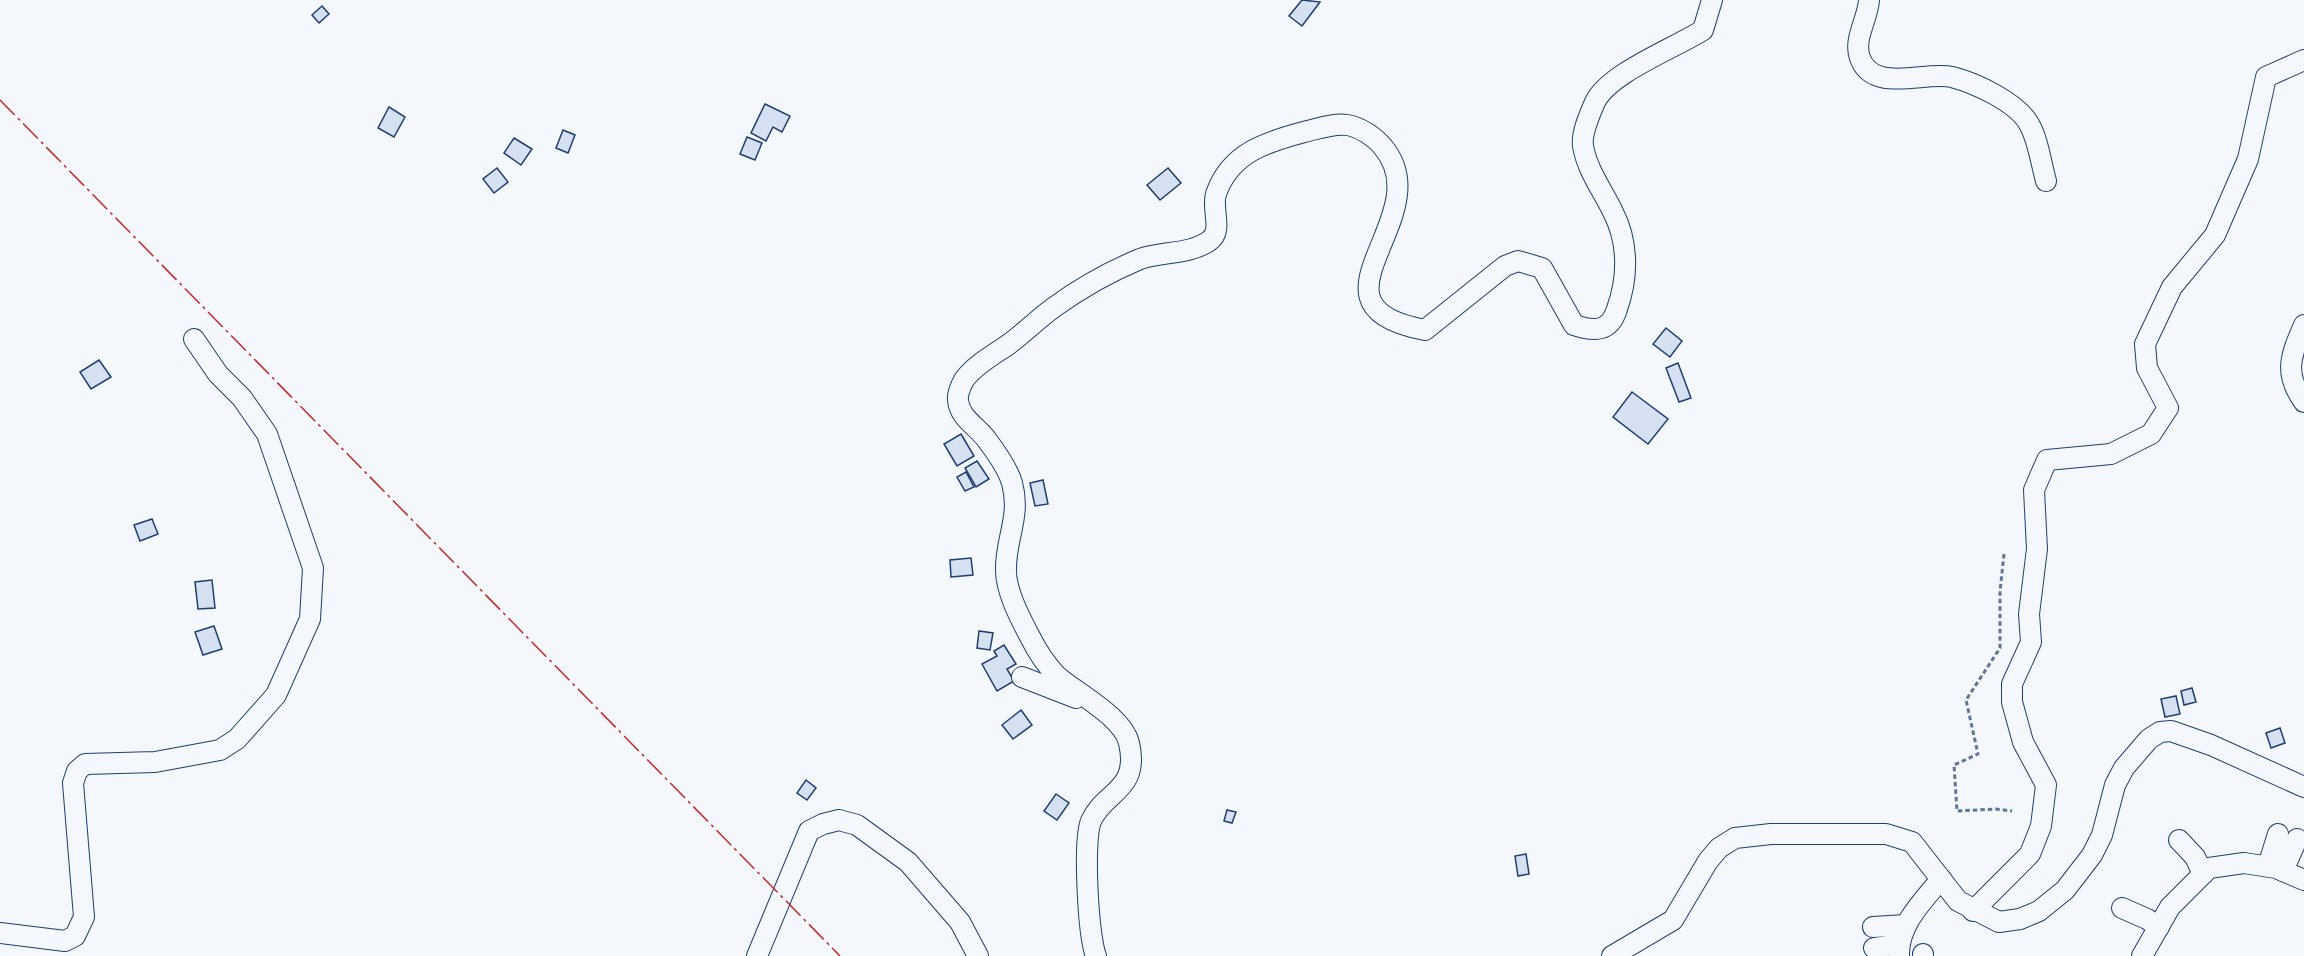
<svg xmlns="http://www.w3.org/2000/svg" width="2304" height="956" font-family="'Asap Condensed',sans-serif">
	<rect width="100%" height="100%" fill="#f4f7fb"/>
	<!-- building -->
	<g fill="#d5e0f0" stroke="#1d3f73" stroke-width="1.5">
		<polygon points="1302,0 1320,2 1302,26 1289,16"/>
		<polygon points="322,6 329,14 319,23 312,15"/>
		<polygon points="765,104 790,116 782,132 773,127 766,141 751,133"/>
		<polygon points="389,107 405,117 394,137 378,128"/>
		<polygon points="563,130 575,135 568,153 556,148"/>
		<polygon points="747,137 762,143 755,160 740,154"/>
		<polygon points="514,138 532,149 521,165 504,153"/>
		<polygon points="497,168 508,182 494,193 483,179"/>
		<polygon points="1168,168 1181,183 1160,200 1147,185"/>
		<polygon points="1666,328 1682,341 1670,357 1653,344"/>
		<polygon points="99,360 111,377 91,389 80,372"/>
		<polygon points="1678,363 1691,398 1679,402 1666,368"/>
		<polygon points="1632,392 1668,419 1648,444 1613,417"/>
		<polygon points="961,434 974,456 957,466 944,444"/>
		<polygon points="977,461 989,479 976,487 965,468"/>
		<polygon points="966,472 974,487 965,491 957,477"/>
		<polygon points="1043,480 1048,504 1035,506 1030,483"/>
		<polygon points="152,519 158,534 140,541 134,525"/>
		<polygon points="971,558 973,575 951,577 950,560"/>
		<polygon points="212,580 215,608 198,609 195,582"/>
		<polygon points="214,626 222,649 203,655 195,632"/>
		<polygon points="979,631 993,633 990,650 977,648"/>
		<polygon points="1004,645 1016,664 1007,669 1014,681 997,691 982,664 997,656 994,651"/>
		<polygon points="2192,688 2196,702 2184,705 2181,691"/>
		<polygon points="2176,696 2180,714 2165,717 2161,699"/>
		<polygon points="1021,710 1032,725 1013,739 1002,725"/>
		<polygon points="2280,728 2285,743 2271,748 2266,733"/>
		<polygon points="806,780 816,788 807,800 797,793"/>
		<polygon points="1056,794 1069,803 1057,820 1044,811"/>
		<polygon points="1227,810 1236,812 1232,823 1224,821"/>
		<polygon points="1526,854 1529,874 1518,876 1515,856"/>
	</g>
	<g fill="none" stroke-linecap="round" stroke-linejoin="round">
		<!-- minor casing -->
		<g stroke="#1d3f73" stroke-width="22">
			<g id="minor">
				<path d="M1869,0C1868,19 1853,39 1860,58C1873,94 1925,71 1952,77C1975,83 2017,102 2029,124C2038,139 2041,163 2046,181"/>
				<path d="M2304,325C2291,355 2283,373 2304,402"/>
				<polyline points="1022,677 1076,698"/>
				<polyline points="2179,840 2195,857 2203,874"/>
				<polyline points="2268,866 2278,834"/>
				<polyline points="2283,871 2297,839"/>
				<polyline points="2122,908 2147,919 2159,927"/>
				<polyline points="1973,911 2030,854 2041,826 2046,785 2023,742 2012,702 2012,684 2031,642 2029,614 2037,549 2034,490 2047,460 2111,454 2151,434 2168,408 2147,368 2145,344 2172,287 2215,235 2248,159 2266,77 2304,60"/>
				<polyline points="1873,927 1906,925"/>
				<polyline points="0,933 65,941 75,936 84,917 73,783 77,771 85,764 155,762 220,750 237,739 276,695 310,619 313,568 267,434 242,398 218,374 194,339"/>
				<polyline points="1874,948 1899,944"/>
				<polyline points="757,956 809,831 823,824 839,820 857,825 908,862 960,922 978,956"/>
				<path d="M1096,956C1088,936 1083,840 1091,821C1104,791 1140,791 1129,743C1123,717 1078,694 1057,676C1045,664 1036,649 1029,635C1019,616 1005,589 1006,568C1006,537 1021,516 1012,483C1008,469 996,452 987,440C978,427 959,418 958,400C957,395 961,385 964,380C973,366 995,354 1009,344C1024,333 1038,319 1053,308C1079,289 1111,271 1140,259C1162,251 1189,255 1209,241C1224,231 1211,209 1216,194C1230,153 1266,142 1304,132C1317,129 1334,123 1347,125C1360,127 1375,137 1383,147C1442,217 1293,306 1425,330L1505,266L1518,261L1542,268L1574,325C1595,332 1610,332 1617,309C1628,278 1629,243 1613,212C1603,191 1587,170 1583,146C1581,133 1590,114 1595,102C1609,73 1675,48 1703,30L1712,0"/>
				<polyline points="1612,956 1673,920 1708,861 1719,848 1735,838 1771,834 1886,834 1912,842 1958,901 1999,922 2020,919 2039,911 2065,890 2092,855 2102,835 2115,785 2124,768 2149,739 2160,732 2171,731 2211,745 2304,787"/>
				<path d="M1899,956C1898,925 1922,902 1941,879"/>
				<polyline points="1923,956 1923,954"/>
				<polyline points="2142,956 2170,907 2209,868 2244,863 2276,868 2304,880"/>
			</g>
		</g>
		<!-- path -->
		<polyline stroke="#5e769c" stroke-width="3" stroke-dasharray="4.5 3" stroke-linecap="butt" points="2004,554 2000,591 2000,648 1966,700 1978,754 1954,765 1957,811 1996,809 2012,811"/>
		<!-- minor -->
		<use href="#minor" stroke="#f4f7fb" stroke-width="20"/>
		<!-- power -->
		<polyline stroke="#c62828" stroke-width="1.5" stroke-dasharray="21 4.5 3 4.5" stroke-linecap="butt" points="0,100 840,956"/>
	</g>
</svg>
